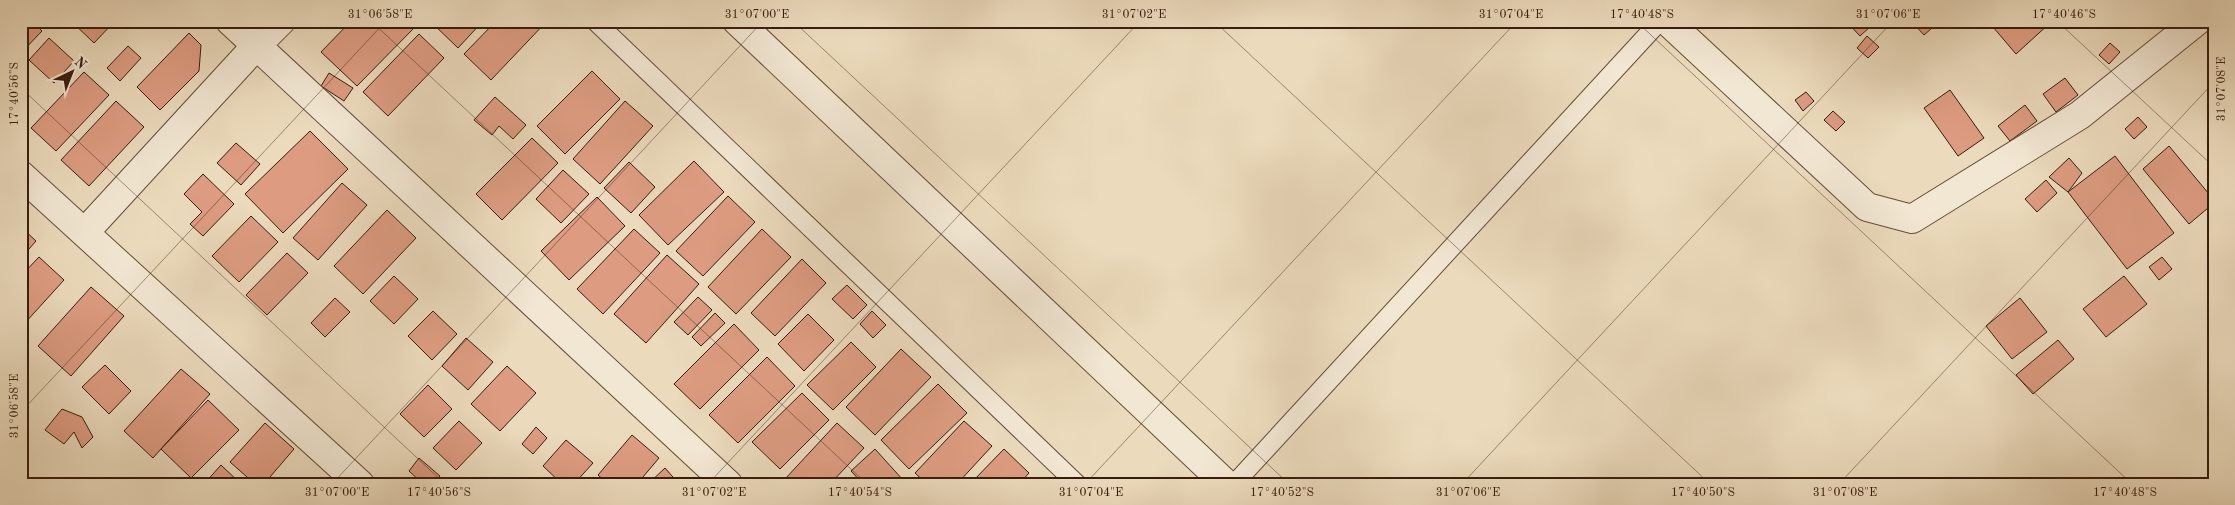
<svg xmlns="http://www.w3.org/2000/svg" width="2235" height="505" font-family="'Old Standard TT',serif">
	<rect width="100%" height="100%" fill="#ebdabc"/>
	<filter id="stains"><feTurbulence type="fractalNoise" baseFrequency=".004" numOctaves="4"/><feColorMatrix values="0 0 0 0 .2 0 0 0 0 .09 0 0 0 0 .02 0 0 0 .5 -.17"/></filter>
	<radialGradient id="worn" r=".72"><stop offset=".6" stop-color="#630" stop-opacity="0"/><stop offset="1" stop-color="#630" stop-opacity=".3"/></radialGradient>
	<!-- building -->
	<g fill="#dd9c81" stroke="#381c0d">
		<polygon points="21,21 32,21 42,31 21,53"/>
		<polygon points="71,21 111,21 113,23 94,43"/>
		<polygon points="351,21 407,21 414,28 357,86 321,52"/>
		<polygon points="430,21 483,21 458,48"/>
		<polygon points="496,21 547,21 491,80 464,54"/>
		<polygon points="1846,21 1867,21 1871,26 1860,36"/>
		<polygon points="1911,21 1940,21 1924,35"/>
		<polygon points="2000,21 2048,21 2050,23 2016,54 1993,27"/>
		<polygon points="189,33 201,45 199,71 160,110 137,87"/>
		<polygon points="419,34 444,58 388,116 363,92"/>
		<polygon points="1867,36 1879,47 1868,58 1857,48"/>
		<polygon points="49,38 74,61 54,83 29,60"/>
		<polygon points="2110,43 2120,52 2109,64 2099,55"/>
		<polygon points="128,46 141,58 120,81 107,68"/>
		<polygon points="592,71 620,99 565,154 537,126"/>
		<polygon points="84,72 109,95 56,151 31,128"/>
		<polygon points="329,73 353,88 344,101 321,86"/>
		<polygon points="2065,78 2078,95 2056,112 2043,94"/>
		<polygon points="1950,90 1984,138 1958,156 1924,108"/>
		<polygon points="1806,92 1814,101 1803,111 1795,100"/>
		<polygon points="495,97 526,125 513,139 499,126 492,135 474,120"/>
		<polygon points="116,101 144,127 89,186 61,160"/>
		<polygon points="625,101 653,126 600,184 573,159"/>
		<polygon points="2025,105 2037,121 2010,141 1998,126"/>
		<polygon points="1833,111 1845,122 1836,131 1824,120"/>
		<polygon points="2138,117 2147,127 2134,139 2125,129"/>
		<polygon points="310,131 348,169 283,233 245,194"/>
		<polygon points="532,138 558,163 502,220 476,194"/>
		<polygon points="236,143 260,164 241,185 217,163"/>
		<polygon points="2169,146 2214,200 2214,203 2189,224 2143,169"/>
		<polygon points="2115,156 2174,233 2127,269 2068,192"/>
		<polygon points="2069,158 2082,173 2068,192 2049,177"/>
		<polygon points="694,161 724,192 668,245 639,215"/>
		<polygon points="629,162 655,187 631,213 604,188"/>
		<polygon points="563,170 589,194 561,223 536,199"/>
		<polygon points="203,174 234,204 203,236 190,224 202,212 184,194"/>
		<polygon points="2046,180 2057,193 2037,212 2025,199"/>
		<polygon points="342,183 367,205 318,260 293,238"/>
		<polygon points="728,196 755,222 703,276 676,251"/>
		<polygon points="597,197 625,226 569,280 541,251"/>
		<polygon points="387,210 416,238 363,294 334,266"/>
		<polygon points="251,216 278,242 239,282 212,256"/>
		<polygon points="21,227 36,241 21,258"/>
		<polygon points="634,229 660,253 603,314 577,289"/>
		<polygon points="762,229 791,257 736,314 708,287"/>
		<polygon points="287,253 308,273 267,315 246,295"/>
		<polygon points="667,255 699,284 646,343 614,314"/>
		<polygon points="39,257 64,280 24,324 21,322 21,276"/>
		<polygon points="2162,257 2172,269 2159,280 2149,267"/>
		<polygon points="802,259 826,283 775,336 751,313"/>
		<polygon points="394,276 418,299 394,324 370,301"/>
		<polygon points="2124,276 2147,304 2106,337 2083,309"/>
		<polygon points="847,285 867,305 853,319 832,299"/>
		<polygon points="91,287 124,316 71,376 38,346"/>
		<polygon points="698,297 712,310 688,335 674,322"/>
		<polygon points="335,298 350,312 325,337 311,323"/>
		<polygon points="2020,298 2047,332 2012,359 1986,326"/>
		<polygon points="433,311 457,334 432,360 408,336"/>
		<polygon points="872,311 886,325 873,338 860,324"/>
		<polygon points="715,313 725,323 701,346 692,337"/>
		<polygon points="808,314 834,340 804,371 778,344"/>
		<polygon points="734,324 759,350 700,409 674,384"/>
		<polygon points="466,338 493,362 468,390 442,366"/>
		<polygon points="2058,340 2074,359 2033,394 2016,375"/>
		<polygon points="851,342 876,367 833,410 807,385"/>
		<polygon points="901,349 931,377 875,435 846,407"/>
		<polygon points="767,357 795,386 738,443 709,415"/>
		<polygon points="105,365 131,391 109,414 82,387"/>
		<polygon points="507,366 536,393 500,431 471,404"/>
		<polygon points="181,369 210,394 153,458 124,431"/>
		<polygon points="938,384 967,413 909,469 881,440"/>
		<polygon points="428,385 452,409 424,437 400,414"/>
		<polygon points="802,393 829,420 780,469 752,442"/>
		<polygon points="208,400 239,430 191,478 161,449"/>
		<polygon points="62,409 82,417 93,437 82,448 74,432 64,444 45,430"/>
		<polygon points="459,421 482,443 456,470 433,448"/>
		<polygon points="964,421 992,446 957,484 927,484 915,473"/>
		<polygon points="265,423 294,449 264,484 255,484 230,462"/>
		<polygon points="837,423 864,448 830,484 790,484 785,479"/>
		<polygon points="536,427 547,438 533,454 522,444"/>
		<polygon points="632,435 659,458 637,484 608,484 598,475"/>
		<polygon points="566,440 593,463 574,484 562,484 543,466"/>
		<polygon points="875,449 903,480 899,484 863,484 851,471"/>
		<polygon points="1004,449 1029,473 1019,484 970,484"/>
		<polygon points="419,458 440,476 433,484 423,484 409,471"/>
		<polygon points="221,465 241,484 204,484"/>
		<polygon points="665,468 679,484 648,484"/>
		<polygon points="527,478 533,484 521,484"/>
	</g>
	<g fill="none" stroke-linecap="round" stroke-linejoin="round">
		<!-- service casing -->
		<g stroke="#654c39" stroke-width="20">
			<g id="service">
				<polyline points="595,21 1077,484"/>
				<polyline points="1234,484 1660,21"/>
			</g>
		</g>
		<!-- minor casing -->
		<g stroke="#654c39" stroke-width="30">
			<g id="minor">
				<polyline points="230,21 728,484"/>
				<polyline points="737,21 1226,484"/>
				<polyline points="1667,21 1867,207 1912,219 2080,115 2197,21"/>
				<polyline points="21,175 360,484"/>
				<polyline points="85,232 256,46 281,21"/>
			</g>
		</g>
		<!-- service -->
		<use href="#service" stroke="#f2e7d3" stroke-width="18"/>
		<!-- minor -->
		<use href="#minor" stroke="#f2e7d3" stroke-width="28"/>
	</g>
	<!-- ticks -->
	<path fill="none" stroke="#381c0d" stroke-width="1" stroke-opacity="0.45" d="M371,21L867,484M793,21L1289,484M1214,21L1710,484M1636,21L2132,484M2057,21L2214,167M21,88L445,484M21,412L386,21M21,481L24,484M332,484L763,21M708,484L1140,21M1085,484L1517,21M1462,484L1893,21M1839,484L2214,82"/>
	<!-- margin -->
	<rect width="2235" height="505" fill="none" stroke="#ebdabc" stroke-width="55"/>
	<!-- north arrow -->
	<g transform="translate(72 72) rotate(43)" stroke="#f2e7d3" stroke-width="4" paint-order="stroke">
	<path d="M0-4L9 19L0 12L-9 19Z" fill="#381c0d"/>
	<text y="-8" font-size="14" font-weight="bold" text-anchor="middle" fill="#381c0d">N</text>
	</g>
	<rect x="28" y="28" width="2180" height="450" fill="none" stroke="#381c0d" stroke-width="2"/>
	<g font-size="12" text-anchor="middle" fill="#381c0d">
		<text x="380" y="18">31°06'58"E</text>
		<text x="757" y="18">31°07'00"E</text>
		<text x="1134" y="18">31°07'02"E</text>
		<text x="1511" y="18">31°07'04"E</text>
		<text x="1642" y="18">17°40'48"S</text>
		<text x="1888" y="18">31°07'06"E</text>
		<text x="2064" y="18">17°40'46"S</text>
		<text transform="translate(2221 89) rotate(-90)" y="4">31°07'08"E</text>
		<text transform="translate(14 94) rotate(-90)" y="4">17°40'56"S</text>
		<text transform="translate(14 406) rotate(-90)" y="4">31°06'58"E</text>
		<text x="337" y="496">31°07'00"E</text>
		<text x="439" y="496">17°40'56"S</text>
		<text x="714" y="496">31°07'02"E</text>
		<text x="860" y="496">17°40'54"S</text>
		<text x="1091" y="496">31°07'04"E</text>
		<text x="1282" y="496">17°40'52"S</text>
		<text x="1468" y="496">31°07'06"E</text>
		<text x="1703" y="496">17°40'50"S</text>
		<text x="1845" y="496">31°07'08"E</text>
		<text x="2125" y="496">17°40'48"S</text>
	</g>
	<rect width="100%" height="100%" filter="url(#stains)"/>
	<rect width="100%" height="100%" fill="url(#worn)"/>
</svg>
